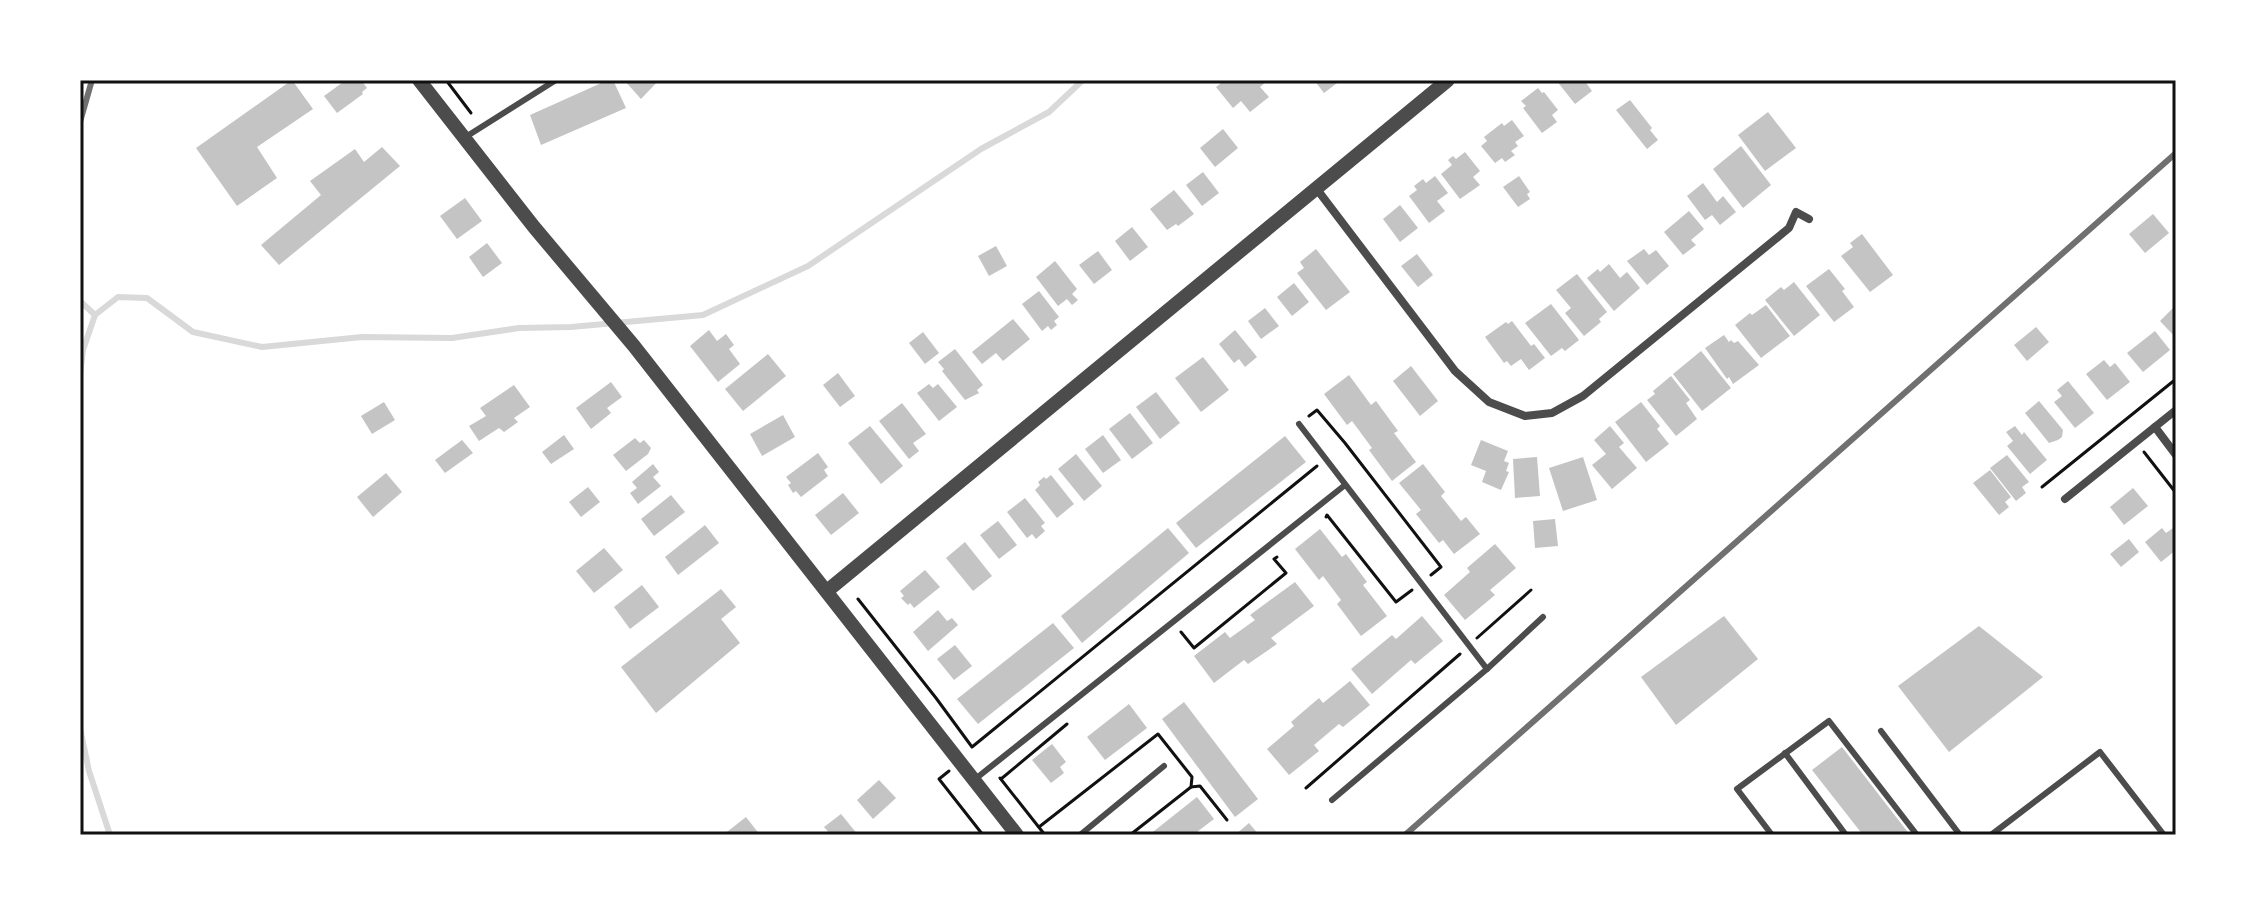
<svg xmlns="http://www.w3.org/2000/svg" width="2256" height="915" font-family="Cabin,sans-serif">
	<rect width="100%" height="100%" fill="#fff"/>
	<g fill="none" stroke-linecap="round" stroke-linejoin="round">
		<!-- stream -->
		<g stroke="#d9d9d9" stroke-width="6">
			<polyline points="80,301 95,315"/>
			<polyline points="80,375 83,350 95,315 118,297 147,298 193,332 262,347 362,337 452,338 519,328 571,327 703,315 808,266 981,149 1049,112 1083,80"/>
			<polyline points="80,728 89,771 110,835"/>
		</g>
	</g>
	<!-- building -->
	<g fill="#c4c4c4">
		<polygon points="292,80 313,109 257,147 277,178 237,206 196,148"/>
		<polygon points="346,80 361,80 367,88 362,92 363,94 337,113 324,96"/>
		<polygon points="608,80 613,80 626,108 541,145 530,115"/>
		<polygon points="624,80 659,80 641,99"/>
		<polygon points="1225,80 1264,80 1266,82 1260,87 1269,97 1250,112 1241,101 1233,108 1216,87"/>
		<polygon points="1314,80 1341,80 1324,93"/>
		<polygon points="1556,80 1584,80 1592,91 1575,104"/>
		<polygon points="1538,88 1542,93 1544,92 1558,110 1552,115 1557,122 1542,133 1523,108 1526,106 1521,101"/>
		<polygon points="1630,100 1652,128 1650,130 1658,140 1647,149 1616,110"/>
		<polygon points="1768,112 1796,148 1765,171 1738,135"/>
		<polygon points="1512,120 1524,136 1515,142 1518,146 1511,151 1515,155 1505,162 1502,158 1495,163 1481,146 1487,141 1484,137 1502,123 1504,126"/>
		<polygon points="1223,129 1238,148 1215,167 1200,148"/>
		<polygon points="1741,146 1771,185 1743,208 1713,169"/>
		<polygon points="382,147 400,166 279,265 261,245 321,195 310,181 355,149 364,162"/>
		<polygon points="1465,152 1480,171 1473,177 1480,185 1460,199 1441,174 1452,165 1448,160 1453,156 1456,159"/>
		<polygon points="1203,172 1219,193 1202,206 1186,185"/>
		<polygon points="1435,176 1448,193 1437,201 1445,211 1429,223 1409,196 1417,190 1414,186 1423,179 1426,183"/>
		<polygon points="1519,176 1530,192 1527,194 1530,199 1518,207 1503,187"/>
		<polygon points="1703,183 1717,202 1723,196 1736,212 1720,225 1712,215 1705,220 1687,196"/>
		<polygon points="1174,190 1194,214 1178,226 1176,224 1167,230 1150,209"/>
		<polygon points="465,198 482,221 457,239 440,216"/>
		<polygon points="1400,205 1418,228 1400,242 1383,219"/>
		<polygon points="1689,211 1704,229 1691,240 1696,245 1683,255 1664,232"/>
		<polygon points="2153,214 2169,233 2145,253 2129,234"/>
		<polygon points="1132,227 1148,247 1130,261 1115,241"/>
		<polygon points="1862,234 1893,275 1870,292 1841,256 1853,247 1850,243"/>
		<polygon points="487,243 502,263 483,277 469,257"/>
		<polygon points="996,246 1007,266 989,276 978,256"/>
		<polygon points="1316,249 1350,292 1326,310 1297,273 1304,268 1300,262"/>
		<polygon points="1644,249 1649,255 1656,250 1669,266 1647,285 1627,261"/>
		<polygon points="1098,251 1112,270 1094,284 1079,265"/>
		<polygon points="1417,254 1433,275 1418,287 1401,266"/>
		<polygon points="1055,261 1077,289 1072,294 1078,300 1072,305 1067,299 1058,306 1036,277"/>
		<polygon points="1609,264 1620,278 1627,272 1640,288 1614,311 1587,278 1598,269 1600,272"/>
		<polygon points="1829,269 1845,289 1842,291 1854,307 1834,322 1806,286"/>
		<polygon points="1577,274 1607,312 1599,319 1601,322 1584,336 1565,313 1571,308 1556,290"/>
		<polygon points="1794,282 1820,315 1794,336 1765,300 1781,287 1784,290"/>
		<polygon points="1294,283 1309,302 1292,316 1277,297"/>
		<polygon points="1039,291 1059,317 1054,321 1057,325 1051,330 1048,326 1042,331 1022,304"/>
		<polygon points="1551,304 1579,340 1565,351 1562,348 1551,356 1525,323"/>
		<polygon points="1766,305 1790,336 1761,358 1735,325 1750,313 1752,315"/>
		<polygon points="2176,305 2176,338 2160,321"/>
		<polygon points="1265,308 1279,326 1261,339 1248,321"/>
		<polygon points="1013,319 1030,339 1003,361 996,353 982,364 972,352"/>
		<polygon points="1512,321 1531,346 1534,344 1545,358 1529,370 1521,359 1511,366 1507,361 1504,363 1485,337 1506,322 1508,324"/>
		<polygon points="2036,327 2049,342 2027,361 2014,345"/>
		<polygon points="709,330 717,341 726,334 734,345 729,349 740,364 718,382 690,346"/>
		<polygon points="1235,330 1257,357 1245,367 1239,359 1234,363 1219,344"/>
		<polygon points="2155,331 2170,350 2143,372 2127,353"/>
		<polygon points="923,332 939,353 925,364 909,343"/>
		<polygon points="1724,335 1729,342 1731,340 1734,343 1738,341 1759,365 1733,384 1729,377 1727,379 1705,348"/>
		<polygon points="955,349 983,385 977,390 979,393 965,400 942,371 944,369 938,362"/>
		<polygon points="1701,351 1731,388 1702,411 1673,374"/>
		<polygon points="768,354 786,376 743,411 725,389"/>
		<polygon points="1203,357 1229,390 1201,412 1175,378"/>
		<polygon points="2104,360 2110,367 2115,363 2130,382 2107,400 2086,374"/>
		<polygon points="1411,366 1438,401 1420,416 1393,381"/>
		<polygon points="838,373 855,396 840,407 823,385"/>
		<polygon points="1349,375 1371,405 1376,401 1398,431 1394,433 1416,462 1392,481 1369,450 1372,448 1352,421 1347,425 1324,394"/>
		<polygon points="1671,376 1690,400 1686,403 1697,419 1676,436 1647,400 1655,394 1653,391"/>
		<polygon points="2068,381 2094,413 2075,428 2054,402 2062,396 2057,390"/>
		<polygon points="611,382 622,397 607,408 611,413 591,429 576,408"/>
		<polygon points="929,384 933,388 938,384 957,407 939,421 917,393"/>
		<polygon points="514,385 530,407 514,418 518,422 504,432 499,428 479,441 469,426 486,416 480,408"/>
		<polygon points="1156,392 1180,423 1160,439 1136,407"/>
		<polygon points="2039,401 2063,430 2062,437 2058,440 2049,443 2025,413"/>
		<polygon points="384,402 395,420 372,434 361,416"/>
		<polygon points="1641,402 1660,426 1657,429 1669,444 1646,462 1615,422"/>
		<polygon points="902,403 926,434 913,443 919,451 909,459 879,421"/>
		<polygon points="1130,413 1153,443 1132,459 1109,429"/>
		<polygon points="783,415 795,437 762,456 750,434"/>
		<polygon points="870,426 903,466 881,484 848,443"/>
		<polygon points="1610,426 1624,443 1619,447 1637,468 1612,489 1592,465 1606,454 1594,440"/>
		<polygon points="2015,426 2022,435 2024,432 2047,460 2030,474 2007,446 2013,441 2006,432"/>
		<polygon points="564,435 574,449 551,464 542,452"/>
		<polygon points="1103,435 1121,460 1103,473 1085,449"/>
		<polygon points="1285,436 1306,462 1196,548 1176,523"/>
		<polygon points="635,438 640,443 644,440 651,448 648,454 626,471 613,455"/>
		<polygon points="462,440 473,453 445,473 435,460"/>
		<polygon points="1481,440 1508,451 1504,461 1509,463 1506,471 1509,472 1501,490 1482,482 1486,471 1471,465"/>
		<polygon points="818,453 828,467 824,470 828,476 801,497 796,491 793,493 788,485 791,483 786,477"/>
		<polygon points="1076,454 1102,486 1084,501 1058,469"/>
		<polygon points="2007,455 2029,482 2022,487 2026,493 2016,501 1990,468"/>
		<polygon points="1537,457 1540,496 1515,498 1513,459"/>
		<polygon points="1583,457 1597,500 1563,511 1549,468"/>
		<polygon points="653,464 659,472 653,477 661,486 638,504 630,493 637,488 632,482"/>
		<polygon points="1423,464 1445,492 1441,496 1461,521 1466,517 1480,534 1454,554 1443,540 1439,543 1416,514 1421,510 1399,483"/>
		<polygon points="1990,470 2011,497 2005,502 2009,507 1999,515 1973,483"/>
		<polygon points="386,473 402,492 373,517 357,497"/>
		<polygon points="1051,475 1074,504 1057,518 1035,490 1040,485 1038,482 1044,477 1046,479"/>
		<polygon points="588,487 600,502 581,517 569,502"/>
		<polygon points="2133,488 2148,506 2124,525 2110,507"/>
		<polygon points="843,493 859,513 831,535 815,515"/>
		<polygon points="671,495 685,512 654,536 641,519"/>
		<polygon points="1025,498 1045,523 1041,526 1045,531 1036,539 1032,534 1027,538 1007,512"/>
		<polygon points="1555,519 1558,546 1535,548 1533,521"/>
		<polygon points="998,521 1017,545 999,559 980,535"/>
		<polygon points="705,525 719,543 678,575 665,557"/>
		<polygon points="1168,528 1189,553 1082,643 1061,616"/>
		<polygon points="2162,528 2166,533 2173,528 2176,531 2176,550 2161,562 2145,542"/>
		<polygon points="1320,529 1342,557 1346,554 1367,582 1363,585 1387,616 1361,636 1337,604 1341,600 1323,576 1319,580 1295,549"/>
		<polygon points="2129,539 2139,552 2121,567 2110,554"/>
		<polygon points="965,542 992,576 973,591 946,558"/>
		<polygon points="1495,544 1516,568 1490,590 1495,595 1465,620 1444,595 1470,572 1467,568"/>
		<polygon points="604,548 623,570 594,593 576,571"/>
		<polygon points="925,570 940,587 914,608 910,603 908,605 901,598 904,596 900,591"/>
		<polygon points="1295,582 1314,606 1271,638 1277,644 1248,664 1244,660 1214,683 1194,656 1225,632 1230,638 1255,620 1250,615"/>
		<polygon points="642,585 659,607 630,629 614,607"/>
		<polygon points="721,589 736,607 721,619 740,643 656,713 621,667"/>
		<polygon points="938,610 947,621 952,618 958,625 928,651 913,632"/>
		<polygon points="1422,616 1443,641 1415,664 1411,660 1372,694 1351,669 1392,635 1396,639"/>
		<polygon points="1724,616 1758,659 1676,725 1641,677"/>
		<polygon points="1053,623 1074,648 978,724 957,699"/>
		<polygon points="1979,626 2043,677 1949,752 1898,686"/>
		<polygon points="955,645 972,666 954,680 937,659"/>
		<polygon points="1350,681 1370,705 1343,727 1339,724 1314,745 1319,751 1289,775 1267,749 1294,726 1291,722 1319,698 1323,703"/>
		<polygon points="1184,702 1258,799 1235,817 1162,719"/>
		<polygon points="1129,704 1147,728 1105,760 1087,737"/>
		<polygon points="1052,744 1066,762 1060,767 1064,773 1051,783 1032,760"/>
		<polygon points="1842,747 1910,835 1863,835 1812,770"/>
		<polygon points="879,780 896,798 873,819 857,800"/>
		<polygon points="1197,797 1214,819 1193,835 1149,835"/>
		<polygon points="841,814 858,835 831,835 824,827"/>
		<polygon points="746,817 760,835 723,835"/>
		<polygon points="1249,823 1259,835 1235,835"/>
	</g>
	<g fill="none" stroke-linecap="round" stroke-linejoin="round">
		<!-- path -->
		<g stroke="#111" stroke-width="3">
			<polyline points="446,80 471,113"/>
			<polyline points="1309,416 1317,410 1345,443 1441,567 1431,575"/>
			<polyline points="2144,452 2176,493"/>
			<polyline points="2042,487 2176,379"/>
			<polyline points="1326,517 1327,515 1396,602 1412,590"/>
			<polyline points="858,599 936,698 972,747 1317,466"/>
			<polyline points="1181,632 1194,648 1286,573 1274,559 1277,557"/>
			<polyline points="1477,638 1531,590"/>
			<polyline points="949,771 939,779 983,835"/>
			<polyline points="1000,778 1045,835"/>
			<polyline points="1001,779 1067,724"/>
			<polyline points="1191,787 1200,786 1227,820"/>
			<polyline points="1306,788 1460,654"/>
			<polyline points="1039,827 1158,734 1192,777 1191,787 1130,835"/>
		</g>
		<!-- service -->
		<g stroke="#4c4c4c" stroke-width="6">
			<polyline points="464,138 556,80"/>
			<polyline points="1299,424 1487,669"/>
			<polyline points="1881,731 1960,835"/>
			<polyline points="1785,753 1846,835"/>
			<polyline points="974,780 1345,485"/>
			<polyline points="1332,800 1487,669 1543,617"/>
			<polyline points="1080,835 1164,766"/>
			<polyline points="1772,835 1737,789 1829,721 1917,835"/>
			<polyline points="1991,835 2100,752 2164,835"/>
		</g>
		<!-- minor -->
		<g stroke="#4c4c4c" stroke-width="8">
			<polyline points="1316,188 1455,371 1489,402 1525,416 1552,413 1583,396 1789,228 1796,212 1809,219"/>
			<polyline points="2155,427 2176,455"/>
			<polyline points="2065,499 2176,410"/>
		</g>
		<!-- tertiary -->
		<g stroke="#4c4c4c" stroke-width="14">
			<polyline points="419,80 534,227 634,346 1017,835"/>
			<polyline points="827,591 1448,80"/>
		</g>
		<!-- rail -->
		<g stroke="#707070" stroke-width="6">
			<polyline points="80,122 92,80"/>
			<polyline points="1405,835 2176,153"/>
		</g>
	</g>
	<!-- border -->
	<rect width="2256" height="915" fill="none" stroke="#ffffff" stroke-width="164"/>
	<rect x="82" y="82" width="2092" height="751" fill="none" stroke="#111" stroke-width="3"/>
</svg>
